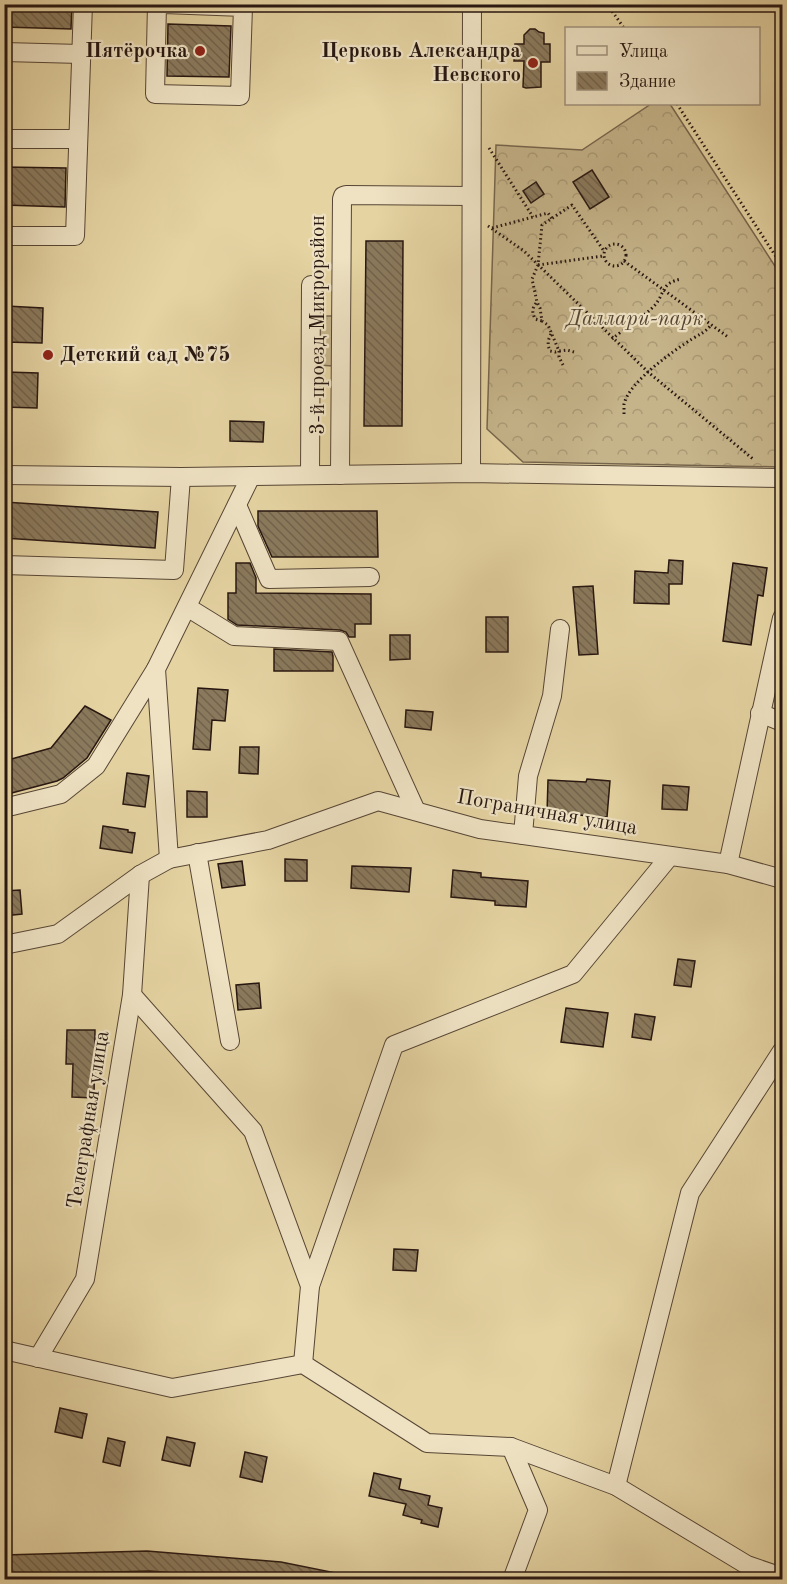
<svg xmlns="http://www.w3.org/2000/svg" width="787" height="1584" font-family="'Old Standard TT',serif">
	<defs>
		<pattern id="forest-crowns" width="20" height="18" patternUnits="userSpaceOnUse" patternTransform="scale(1.5)"><rect width="20" height="18" fill="#c5b389"/><path d="M2 6a3 3 0 1 1 6 0M12 15a3 3 0 1 1 6 0" fill="none" stroke="#a99975"/></pattern>
		<pattern id="building-back-hatch" width="6" height="6" patternUnits="userSpaceOnUse" patternTransform="scale(1.5)"><rect width="6" height="6" fill="#8a795c"/><path d="M-1 5l2 2M0 0l6 6M5-1l2 2" fill="none" stroke="#71624b"/></pattern>
	</defs>
	<rect width="100%" height="100%" fill="#e5d3a2"/>
	<filter id="stains"><feTurbulence type="fractalNoise" baseFrequency=".00333" numOctaves="4"/><feColorMatrix values="0 0 0 0 .2 0 0 0 0 .09 0 0 0 0 .02 0 0 0 .5 -.17"/></filter>
	<radialGradient id="worn" r=".72"><stop offset=".6" stop-color="#630" stop-opacity="0"/><stop offset="1" stop-color="#630" stop-opacity=".3"/></radialGradient>
	<!-- forest -->
	<g fill="url(#forest-crowns)" stroke="#76654d" stroke-width="1.5">
		<polygon points="651,104 670,104 782,277 782,467 523,462 487,429 496,145 582,150"/>
		<polygon points="319,316 334,316 333,366 318,365"/>
	</g>
	<!-- building -->
	<g fill="url(#building-back-hatch)" stroke="#281711" stroke-width="1.5">
		<polygon points="4,4 72,4 71,29 4,27"/>
		<polygon points="168,24 231,26 229,77 167,76"/>
		<polygon points="530,29 535,29 539,32 544,33 544,44 550,44 550,62 541,62 541,87 526,88 523,87 524,61 514,61 515,44 524,44 524,35"/>
		<polygon points="4,167 66,168 65,207 4,205"/>
		<polygon points="592,170 609,197 590,209 573,182"/>
		<polygon points="536,182 544,194 531,203 523,191"/>
		<polygon points="366,241 403,241 402,426 364,426"/>
		<polygon points="6,306 43,308 42,343 5,342"/>
		<polygon points="6,372 38,373 37,408 4,407"/>
		<polygon points="230,421 264,422 263,442 230,441"/>
		<polygon points="4,502 158,512 155,548 4,538"/>
		<polygon points="258,511 377,511 378,557 272,557 258,526"/>
		<polygon points="669,560 683,561 682,584 669,584 669,604 634,603 635,571 668,573"/>
		<polygon points="236,563 250,563 256,578 256,593 371,594 371,624 355,624 355,637 349,637 346,632 340,630 237,625 228,619 228,593 236,593"/>
		<polygon points="733,563 767,568 763,596 758,595 751,645 723,641"/>
		<polygon points="593,586 598,654 579,655 573,587"/>
		<rect x="486" y="617" width="22" height="35"/>
		<polygon points="390,635 410,635 410,659 390,660"/>
		<polygon points="274,649 332,652 333,656 333,671 274,671"/>
		<polygon points="198,688 228,690 225,721 212,720 210,750 193,749"/>
		<polygon points="85,706 111,720 87,758 63,778 57,781 4,795 4,761 51,748"/>
		<polygon points="406,710 433,712 431,730 405,727"/>
		<polygon points="240,747 259,747 258,774 239,773"/>
		<polygon points="127,773 149,776 145,807 123,804"/>
		<polygon points="587,779 610,781 607,817 547,813 548,780 586,782"/>
		<polygon points="663,785 689,787 687,810 662,809"/>
		<polygon points="187,791 207,792 207,817 187,817"/>
		<polygon points="103,826 128,830 128,832 135,833 132,853 100,848"/>
		<polygon points="285,859 307,860 307,881 285,881"/>
		<polygon points="242,861 245,885 222,888 218,864"/>
		<polygon points="352,866 411,868 409,892 351,888"/>
		<polygon points="453,870 481,873 481,877 528,881 526,907 495,905 495,901 451,897"/>
		<polygon points="20,890 22,914 4,916 4,891"/>
		<polygon points="678,959 695,961 691,987 674,985"/>
		<polygon points="259,983 261,1008 238,1010 236,985"/>
		<polygon points="566,1008 608,1013 603,1047 561,1042"/>
		<polygon points="635,1014 655,1017 651,1040 632,1037"/>
		<polygon points="67,1030 95,1030 94,1098 72,1097 73,1064 66,1064"/>
		<polygon points="394,1249 418,1250 416,1271 393,1270"/>
		<polygon points="60,1408 87,1414 82,1438 55,1432"/>
		<polygon points="167,1437 195,1443 190,1466 162,1460"/>
		<polygon points="108,1438 125,1442 120,1466 103,1462"/>
		<polygon points="245,1452 267,1457 262,1482 240,1477"/>
		<polygon points="374,1473 401,1479 399,1489 430,1496 428,1505 442,1508 438,1527 421,1523 422,1520 403,1515 406,1504 369,1496"/>
		<polygon points="147,1551 281,1562 336,1573 335,1580 259,1580 150,1571 4,1575 4,1555"/>
	</g>
	<g fill="none" stroke-linecap="round" stroke-linejoin="round">
		<!-- minor casing -->
		<g stroke="#574635" stroke-width="20">
			<g id="minor">
				<polyline points="157,4 155,94 240,96 243,7 164,4"/>
				<polyline points="4,52 81,54"/>
				<polyline points="4,139 78,139"/>
				<polyline points="4,236 75,236 83,4"/>
				<polyline points="471,473 472,4"/>
				<polyline points="4,475 181,477 471,473 782,478"/>
				<polyline points="310,475 311,285"/>
				<polyline points="340,475 342,199 343,196 346,195 471,196"/>
				<polyline points="251,476 156,669 169,859 268,840 378,801 480,829 728,864 782,879"/>
				<polyline points="237,505 269,579 370,577"/>
				<polyline points="4,565 174,570 181,477"/>
				<polyline points="187,607 234,636 339,641 416,811"/>
				<polyline points="760,713 782,722"/>
				<polyline points="4,808 61,794 96,766 156,669"/>
				<polyline points="523,835 528,776 552,696 560,629"/>
				<polyline points="197,853 230,1041"/>
				<polyline points="728,864 782,618"/>
				<polyline points="4,945 58,934 140,875 169,859"/>
				<polyline points="132,995 253,1131 310,1286 303,1364"/>
				<polyline points="310,1286 394,1045 573,974 670,856"/>
				<polyline points="4,1350 172,1388 303,1364 427,1443 511,1447 616,1486 747,1565 782,1577"/>
				<polyline points="38,1358 85,1279 132,995 140,875"/>
				<polyline points="511,1447 538,1510 512,1580"/>
				<polyline points="616,1486 690,1193 782,1051"/>
			</g>
		</g>
		<!-- path -->
		<g stroke="#281711" stroke-width="3" stroke-dasharray="1.5 3" stroke-linecap="butt">
			<polyline points="607,4 624,28"/>
			<polyline points="677,104 782,266"/>
			<polyline points="489,148 533,217"/>
			<polyline points="488,226 524,251 648,372 753,459"/>
			<polyline points="492,228 548,213 552,219"/>
			<circle cx="615" cy="255" r="11"/>
			<polyline points="624,261 728,337"/>
			<polyline points="538,265 603,256"/>
			<path d="M536,303C532,309 532,312 535,319L542,321"/>
			<path d="M551,334C548,340 547,344 550,351L555,352L559,351V357L563,365"/>
			<path d="M612,339C624,329 645,316 655,305C665,293 661,283 681,279"/>
			<polyline points="574,352 567,350 559,351 548,325 542,321 540,308 537,302 532,279 538,265 542,225 572,205 604,251"/>
			<path d="M624,414C624,411 624,407 624,404C629,382 673,351 692,339C700,334 706,332 711,325"/>
		</g>
		<!-- minor -->
		<use href="#minor" stroke="#eee2c3" stroke-width="18"/>
	</g>
	<!-- markers -->
	<g fill="#8f2418" stroke="#eee2c3" stroke-width="2">
		<circle cx="200" cy="51" r="6"/>
		<circle cx="533" cy="63" r="6"/>
		<circle cx="48" cy="355" r="6"/>
	</g>
	<g text-anchor="middle" dominant-baseline="central" stroke-width="4.5" stroke-linejoin="round" paint-order="stroke">
		<!-- poi labels -->
		<g font-size="21" font-weight="bold" fill="#281711" stroke="#eee2c3" text-anchor="end">
			<text x="188" y="51">Пятёрочка</text>
			<text x="521" y="51">Церковь Александра<tspan x="521" dy="24">Невского</tspan></text>
			<text x="60" y="355" text-anchor="start">Детский сад №75</text>
		</g>
		<!-- park labels -->
		<g font-size="21" font-style="italic" fill="#574635" stroke="#eee2c3">
			<text x="635" y="319">Даллари-парк</text>
		</g>
		<!-- street labels -->
		<g font-size="21" fill="#281711" stroke="#eee2c3">
			<text transform="translate(318 325) rotate(-90)">3-й проезд Микрорайон</text>
			<text transform="translate(547 813) rotate(10)">Пограничная улица</text>
			<text transform="translate(89 1120) rotate(-81)">Телеграфная улица</text>
		</g>
	</g>
	<!-- margin -->
	<rect width="787" height="1584" fill="none" stroke="#e5d3a2" stroke-width="24"/>
	<rect x="6" y="6" width="775" height="1572" fill="none" stroke="#281711" stroke-width="3"/>
	<rect x="12" y="12" width="763" height="1560" fill="none" stroke="#281711" stroke-width="1.5"/>
	<!-- legend -->
	<rect x="565" y="27" width="195" height="78" fill="#eee2c3" stroke="#9f917c" stroke-width="1.5"/>
	<rect x="577" y="46" width="30" height="9" fill="#eee2c3" stroke="#9f917c" stroke-width="1.5"/>
	<text x="619" y="57" font-size="18" fill="#281711">Улица</text>
	<rect x="577" y="72" width="30" height="18" fill="url(#building-back-hatch)" stroke="#9f917c" stroke-width="1.5"/>
	<text x="619" y="87" font-size="18" fill="#281711">Здание</text>
	<rect width="100%" height="100%" filter="url(#stains)"/>
	<rect width="100%" height="100%" fill="url(#worn)"/>
</svg>
